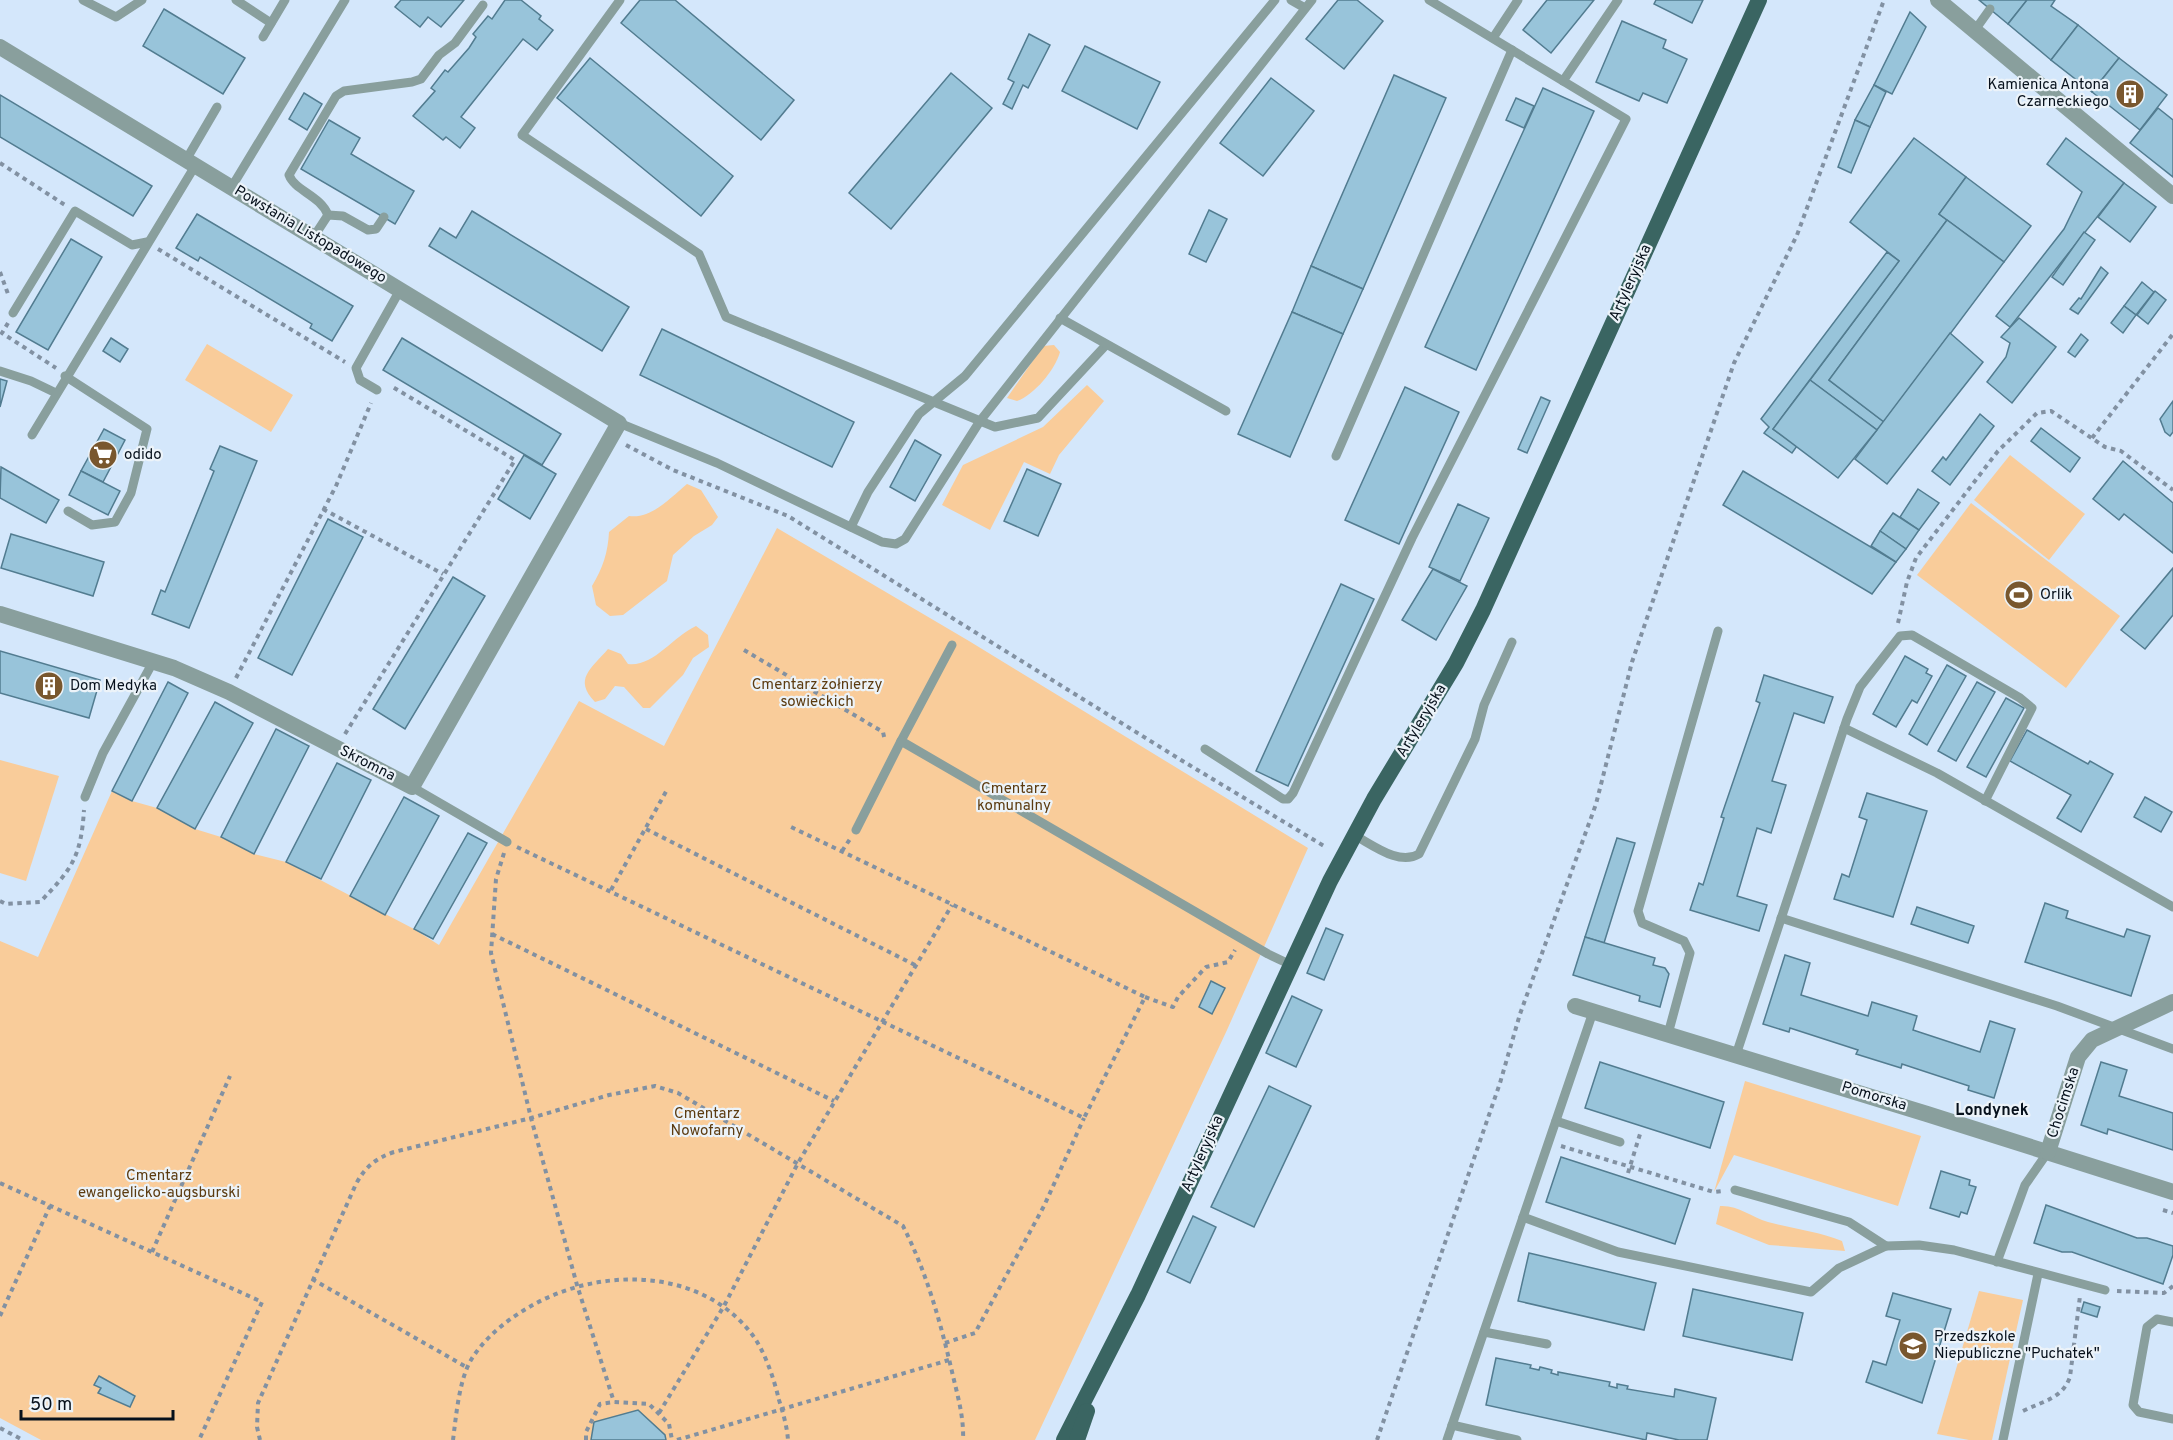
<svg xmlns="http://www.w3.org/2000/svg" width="2173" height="1440" font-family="Overpass,sans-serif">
	<rect width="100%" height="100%" fill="#d4e7fb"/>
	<!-- green -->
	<g fill="#f9cc9a">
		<polygon points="207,344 293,395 271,432 185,380"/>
		<path d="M1054,345L1060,352C1055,370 1034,395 1017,401L1007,398L1043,346Z"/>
		<polygon points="1087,385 1104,401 1059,455 1050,474 1024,462 990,530 942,505 963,465 1043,427"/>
		<polygon points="2010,455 2085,514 2049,560 1974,500"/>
		<path d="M687,484L701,490L718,517L712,525L694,536L673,555L667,581L623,615L610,616L596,605L592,586C603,568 608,552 609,532L629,516C652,519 670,498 687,484Z"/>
		<polygon points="1971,503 2120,616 2066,688 1917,575"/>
		<polygon points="777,528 969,641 1308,848 1227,1030 1035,1440 41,1440 0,1418 0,941 38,957 112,791 132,801 157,808 195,829 221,837 254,854 286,862 414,929 439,945 579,701 664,746"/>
		<path d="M696,626L708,635L709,647L693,658L683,675L650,708H643L624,687L615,686L605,699L595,702C573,679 591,669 608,649L621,654L628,664C654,667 672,637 696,626Z"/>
		<polygon points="0,760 59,776 26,881 0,873"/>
		<polygon points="1745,1081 1921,1136 1898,1206 1734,1155 1714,1192"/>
		<path d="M1720,1206C1738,1205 1751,1217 1768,1222C1793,1229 1817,1231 1842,1241L1845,1251L1769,1245L1716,1224Z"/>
		<polygon points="1979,1291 2023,1300 1992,1440 1969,1440 1937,1434"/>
	</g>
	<!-- building -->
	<g fill="#98c4da" stroke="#527c90" stroke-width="1.5">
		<polygon points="401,0 464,0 441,27 428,17 420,27 395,7"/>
		<polygon points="505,0 521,0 541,16 539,19 553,30 537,50 523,39 461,117 475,128 460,148 446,137 443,140 413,116 435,91 431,88 445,70 448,72 469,48 476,37 473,34 488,16 492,19"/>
		<polygon points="640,0 675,0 794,100 761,140 621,23"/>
		<polygon points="1338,0 1357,0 1383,21 1344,69 1306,39"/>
		<polygon points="1547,0 1594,0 1551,53 1523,30"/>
		<polygon points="1656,0 1703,0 1692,23 1654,4"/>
		<polygon points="1979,0 2027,0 2008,24"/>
		<polygon points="2027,0 2055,0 2051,6 2078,25 2051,60 2008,24"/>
		<polygon points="164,9 245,58 223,94 143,46"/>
		<polygon points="1910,12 1926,27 1892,94 1874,85"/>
		<polygon points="1622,21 1666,40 1663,48 1687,59 1667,103 1643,93 1639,101 1596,82"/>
		<polygon points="2078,25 2119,58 2092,92 2051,60"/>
		<polygon points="1029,34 1050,45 1028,88 1023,85 1012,109 1003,104 1014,82 1008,79"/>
		<polygon points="1085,46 1160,82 1137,129 1062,91"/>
		<polygon points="590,58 733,176 701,216 557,98"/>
		<polygon points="2119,58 2167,95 2140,130 2092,92"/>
		<polygon points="951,73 992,108 891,229 849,193"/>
		<polygon points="1394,75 1446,98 1363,289 1311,266"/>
		<polygon points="1271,78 1314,111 1263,176 1220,143"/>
		<polygon points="1874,85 1886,92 1870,127 1855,120"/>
		<polygon points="1543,88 1594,111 1476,370 1425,347"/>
		<polygon points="304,93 322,104 307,130 289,119"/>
		<polygon points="0,95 152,186 133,216 0,137"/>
		<polygon points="1516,98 1534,106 1524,128 1506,120"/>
		<polygon points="2158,108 2173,120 2173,177 2130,143"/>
		<polygon points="329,120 360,138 351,154 414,191 395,224 301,169"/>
		<polygon points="1855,120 1870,127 1851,173 1838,167"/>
		<polygon points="1914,138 1966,177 1939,214 1947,220 1829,380 1884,422 1877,430 1810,380 1899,261 1850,222"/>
		<polygon points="2066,138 2124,183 2010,327 1996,316 2064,229 2082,192 2047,164"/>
		<polygon points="1966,177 2031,226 2004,262 1939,214"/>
		<polygon points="2124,183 2156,207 2130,242 2098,217"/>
		<polygon points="1209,210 1227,219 1206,262 1189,254"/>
		<polygon points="472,211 629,307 602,351 429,246 440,228 456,238"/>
		<polygon points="197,214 353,306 332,341 310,328 312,324 200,257 198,261 176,248"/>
		<polygon points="1947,220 2004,262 1884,422 1829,380"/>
		<polygon points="2084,232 2095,240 2063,285 2052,277"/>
		<polygon points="71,239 102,257 48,350 16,332"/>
		<polygon points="1887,252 1899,261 1773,429 1797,446 1792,453 1764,433 1769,427 1761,419"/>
		<polygon points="1311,266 1363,289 1343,334 1292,312"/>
		<polygon points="2101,267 2108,273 2078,314 2070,309 2079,298 2081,299"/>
		<polygon points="2142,282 2154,292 2136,315 2124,306"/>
		<polygon points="2155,291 2166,300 2148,324 2137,315"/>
		<polygon points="2124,306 2136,315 2123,333 2111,323"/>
		<polygon points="1292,312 1343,334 1290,457 1238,434"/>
		<polygon points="2019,318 2056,347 2012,403 1987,382 2006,357 2010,343 2001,337"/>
		<polygon points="662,329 854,422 832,467 640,375"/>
		<polygon points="1950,333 1983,362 1887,484 1855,459"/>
		<polygon points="2081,334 2088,340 2075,357 2068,352"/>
		<polygon points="111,338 128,349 120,362 103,351"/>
		<polygon points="402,338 561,434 542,465 383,370"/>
		<polygon points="0,379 7,381 0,407"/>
		<polygon points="1810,380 1877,430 1838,478 1773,429"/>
		<polygon points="1405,387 1459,412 1399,544 1345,520"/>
		<polygon points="1541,397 1550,401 1527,453 1518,449"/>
		<polygon points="2173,401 2173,432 2170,436 2165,432 2160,419"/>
		<polygon points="1980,414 1994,426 1950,485 1932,471 1943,457 1946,460"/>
		<polygon points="2041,428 2080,458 2070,472 2031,441"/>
		<polygon points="104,429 125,440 103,482 81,471"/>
		<polygon points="915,440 941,455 915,501 890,487"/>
		<polygon points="220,446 257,461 189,628 152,614 161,590 165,592 214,471 210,469"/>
		<polygon points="524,455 556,474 530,519 498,499"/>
		<polygon points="2123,461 2173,503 2173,553 2124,514 2119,520 2093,499"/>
		<polygon points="1,467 59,500 46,523 0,498"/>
		<polygon points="1027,469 1061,484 1038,536 1004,521"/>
		<polygon points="81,471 120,491 108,515 69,495"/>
		<polygon points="1743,471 1896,562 1872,594 1723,505"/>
		<polygon points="1918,489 1939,503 1919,530 1900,517"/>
		<polygon points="1458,504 1489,518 1460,581 1429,567"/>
		<polygon points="1893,513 1919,530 1906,549 1880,531"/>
		<polygon points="328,519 363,537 292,675 258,658"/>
		<polygon points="1880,531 1906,549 1896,562 1871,546"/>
		<polygon points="11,534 104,562 93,596 1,568"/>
		<polygon points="2173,568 2173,615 2145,649 2121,630"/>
		<polygon points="1433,569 1467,586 1436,640 1402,620"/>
		<polygon points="453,577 485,596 405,729 373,709"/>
		<polygon points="1341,584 1374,599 1288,786 1256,771"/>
		<polygon points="0,651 100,680 89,718 0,693"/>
		<polygon points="1905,656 1928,669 1926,673 1932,676 1917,703 1912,700 1896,727 1873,714"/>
		<polygon points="1947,665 1966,676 1927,745 1909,734"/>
		<polygon points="1764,675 1833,697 1824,723 1794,713 1772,781 1786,785 1771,833 1757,828 1737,896 1767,905 1759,931 1690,910 1699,883 1703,885 1724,818 1721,817 1760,703 1756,701"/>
		<polygon points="168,682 188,693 132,801 112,791"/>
		<polygon points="1977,682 1995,692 1956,761 1938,751"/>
		<polygon points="2006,698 2024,708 1986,777 1967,767"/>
		<polygon points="215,702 253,723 195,829 157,808"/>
		<polygon points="276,729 309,746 254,854 221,837"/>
		<polygon points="2027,730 2088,764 2090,761 2113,774 2081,832 2057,818 2071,795 2010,761"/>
		<polygon points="337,763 371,780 321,879 286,862"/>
		<polygon points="1867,793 1927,811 1893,917 1834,899 1842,874 1849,877 1867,820 1859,817"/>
		<polygon points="404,797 439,816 385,915 350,896"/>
		<polygon points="2145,797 2172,812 2161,832 2134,817"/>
		<polygon points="468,833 487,843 433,939 414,929"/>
		<polygon points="1617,838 1635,843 1604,943 1585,937"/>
		<polygon points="2045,903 2068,911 2066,918 2124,937 2127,929 2150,936 2131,996 2025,962"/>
		<polygon points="1917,907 1974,926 1968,943 1911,924"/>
		<polygon points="1326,928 1343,935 1324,980 1307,973"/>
		<polygon points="1585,937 1655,958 1653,965 1665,968 1669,974 1660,1007 1639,1001 1640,996 1573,975"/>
		<polygon points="1785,955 1810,963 1801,995 1868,1016 1872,1002 1917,1016 1913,1030 1980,1052 1990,1021 2015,1029 1994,1098 1968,1090 1969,1086 1902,1064 1901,1068 1856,1054 1858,1050 1790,1028 1789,1032 1763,1024"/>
		<polygon points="1211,981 1225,988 1212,1014 1199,1007"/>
		<polygon points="1292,996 1322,1010 1296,1067 1266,1053"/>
		<polygon points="1600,1062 1724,1102 1710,1148 1585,1108"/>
		<polygon points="2101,1062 2127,1070 2119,1096 2173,1113 2173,1150 2108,1129 2107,1134 2081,1125"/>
		<polygon points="1269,1086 1311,1106 1254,1227 1211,1207"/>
		<polygon points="1561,1157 1690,1199 1675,1244 1546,1202"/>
		<polygon points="1941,1171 1970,1180 1969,1185 1976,1187 1967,1214 1961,1212 1959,1217 1930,1208"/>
		<polygon points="2046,1205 2137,1238 2147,1238 2173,1246 2173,1255 2163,1284 2072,1252 2062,1252 2034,1243"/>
		<polygon points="1193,1216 1216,1227 1190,1283 1167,1272"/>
		<polygon points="1529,1253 1656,1283 1644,1330 1518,1301"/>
		<polygon points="1693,1289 1803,1313 1792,1360 1683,1336"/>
		<polygon points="1893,1293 1951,1309 1922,1403 1866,1382 1873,1361 1886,1365 1900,1320 1886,1316"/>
		<polygon points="2084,1302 2100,1307 2097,1317 2081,1312"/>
		<polygon points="1496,1358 1531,1365 1530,1368 1539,1370 1540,1367 1552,1370 1551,1373 1558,1375 1558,1372 1610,1382 1609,1386 1617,1388 1617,1384 1628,1386 1627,1389 1674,1397 1675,1389 1716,1398 1707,1440 1679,1440 1647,1433 1646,1440 1486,1405"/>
		<polygon points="99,1376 135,1396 130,1407 98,1393 101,1388 94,1385"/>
		<polygon points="638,1410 665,1435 666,1440 591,1440 594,1422"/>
	</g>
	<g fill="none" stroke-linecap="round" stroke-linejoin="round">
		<!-- path -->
		<g stroke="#8291a2" stroke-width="4" stroke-dasharray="4.5 4.5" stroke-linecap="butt">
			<polyline points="0,163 65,205"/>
			<polyline points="158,249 345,362"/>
			<polyline points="0,272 8,294"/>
			<polyline points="8,323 2,333 56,368"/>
			<polyline points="2092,438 2173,334"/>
			<polyline points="626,445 673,470 788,516 1181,760 1324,846"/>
			<polyline points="323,509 443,574"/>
			<polyline points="1898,623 1907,582 1916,558 1998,451 2037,413 2051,411 2105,447 2121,451 2173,490"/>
			<polyline points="744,650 883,732 885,741"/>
			<polyline points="236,678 336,486 371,403"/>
			<polyline points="345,734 515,460 391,386"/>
			<polyline points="646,829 915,965"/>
			<polyline points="517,847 1084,1118 1145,997 791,827"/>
			<polyline points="842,851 850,839"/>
			<polyline points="504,853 496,879 491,953 531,1118 577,1285 614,1402"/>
			<polyline points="611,890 668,788"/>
			<path d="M0,901L6,904L40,902C72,869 81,857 84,810"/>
			<polyline points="492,934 834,1101"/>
			<polyline points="1145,997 1173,1007 1178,997 1206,967 1228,962 1235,950"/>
			<polyline points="1561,1146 1714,1192 1723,1191"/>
			<polyline points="1628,1173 1640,1134"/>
			<polyline points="0,1183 262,1302 199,1440"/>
			<polyline points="2163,1210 2173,1213"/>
			<polyline points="152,1252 230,1076"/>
			<polyline points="312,1279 468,1368"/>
			<polyline points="2117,1291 2164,1293 2173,1286"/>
			<polyline points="0,1316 50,1206"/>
			<polyline points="945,1343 975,1333 1044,1206 1084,1118"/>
			<path d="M2023,1411C2043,1401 2062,1399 2070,1377L2080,1296"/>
			<polyline points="659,1413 724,1306 798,1163 952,905"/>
			<polyline points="0,1428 23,1440"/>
			<path d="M260,1440L257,1427L258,1403L356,1184C365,1167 376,1158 394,1152L531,1118L609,1095L655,1086L678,1093L903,1226C927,1273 941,1324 953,1376C958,1397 964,1418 963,1440"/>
			<path d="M453,1440C456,1417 459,1380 471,1360C485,1337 508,1319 531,1306C599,1267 699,1267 751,1333C765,1351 774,1379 779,1400C783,1413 787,1426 788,1440"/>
			<polyline points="586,1440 586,1432 600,1404 614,1402 649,1404 669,1424 672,1440"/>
			<polyline points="677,1440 949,1360"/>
			<polyline points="1377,1440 1500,1083 1520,1014 1596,804 1632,662 1734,363 1797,235 1884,0"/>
		</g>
		<!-- service -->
		<g stroke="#899f9d" stroke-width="9">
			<polyline points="83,0 116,17 142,0"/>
			<polyline points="236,0 271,23"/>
			<polyline points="620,0 522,135 699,254 726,317 995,427 1038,418 1106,345"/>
			<polyline points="1291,0 1305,8"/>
			<polyline points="1975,30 1990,9"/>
			<polyline points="263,37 285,0"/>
			<polyline points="1493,38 1518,0"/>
			<polyline points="1563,81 1618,0"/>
			<polyline points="186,160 217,107"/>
			<polyline points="231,188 345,0"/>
			<polyline points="328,215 343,216 368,230 376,229 384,217"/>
			<path d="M313,238L328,215C320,195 295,191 289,175L336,96L344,91L412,82L421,79L439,55L455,43L483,5"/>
			<polyline points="13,313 75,211 132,245 147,242"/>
			<polyline points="1060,318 1226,411"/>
			<polyline points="0,371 31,381 56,393"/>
			<polyline points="65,376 147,429 131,493 115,522 92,525 68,511"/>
			<polyline points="377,390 360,380 356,368 400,290"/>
			<polyline points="619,423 717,463 882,542 896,544 905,539 980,421 1312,0"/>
			<polyline points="32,435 195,166"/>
			<polyline points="1336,456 1512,50"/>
			<polyline points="851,527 868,492 919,414 965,376 1275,0"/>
			<polyline points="952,645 901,741 1268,954 1289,964"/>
			<polyline points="1844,728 1937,773 2173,907"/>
			<polyline points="1205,749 1283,799 1288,799 1293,793 1412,538 1626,119 1429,0"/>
			<polyline points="412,787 507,842"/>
			<polyline points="85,797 103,753 153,662"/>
			<polyline points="856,830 901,741"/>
			<path d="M1354,835C1373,845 1399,866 1419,854L1475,739L1484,705L1512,642"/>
			<polyline points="1781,918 2057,1006 2173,1049"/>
			<polyline points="1668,1034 1690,953 1684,941 1642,923 1638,911 1718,631"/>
			<polyline points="1736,1055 1847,719 1860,687 1900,636 1912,635 2020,698 2032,708 1985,801"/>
			<polyline points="1556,1121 1620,1142"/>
			<polyline points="1735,1190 1849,1222 1886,1246"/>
			<polyline points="1523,1217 1618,1252 1811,1292 1839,1268 1886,1246 1919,1245 1954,1250 2105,1290"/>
			<polyline points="1997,1262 2025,1185 2048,1152"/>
			<polyline points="2173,1322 2157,1319 2147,1327 2133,1405 2139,1412 2173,1419"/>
			<polyline points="1484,1332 1547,1344"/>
			<polyline points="1452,1425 1517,1440"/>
			<polyline points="1447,1440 1593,1012"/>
			<polyline points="2003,1440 2038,1274"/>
		</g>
		<!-- minor -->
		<g stroke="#899f9d" stroke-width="16">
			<polyline points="1938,0 2173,196"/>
			<polyline points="0,47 619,423 412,787 229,692 174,668 0,614"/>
			<polyline points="1575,1006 1927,1114 2173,1192"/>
			<polyline points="2048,1152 2078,1057 2092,1040 2173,1002"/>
		</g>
		<!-- primary -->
		<g stroke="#3a6562" stroke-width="16">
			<polyline points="1064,1440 1138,1295 1330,881 1374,799 1456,663 1483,610 1759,0"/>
			<polyline points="1077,1440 1087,1411"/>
		</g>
	</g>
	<!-- icons -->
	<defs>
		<g id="building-disc" transform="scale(1.5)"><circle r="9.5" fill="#79572e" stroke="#ecf3f9"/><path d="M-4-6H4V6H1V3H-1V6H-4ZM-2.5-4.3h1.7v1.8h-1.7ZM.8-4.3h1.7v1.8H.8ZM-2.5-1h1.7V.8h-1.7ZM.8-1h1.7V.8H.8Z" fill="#fff"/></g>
		<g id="supermarket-disc" transform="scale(1.5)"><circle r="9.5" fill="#79572e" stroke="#ecf3f9"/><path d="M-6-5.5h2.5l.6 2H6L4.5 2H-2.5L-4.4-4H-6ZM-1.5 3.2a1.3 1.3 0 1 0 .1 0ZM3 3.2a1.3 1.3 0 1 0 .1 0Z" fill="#fff"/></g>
		<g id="stadium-disc" transform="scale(1.5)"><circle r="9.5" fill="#79572e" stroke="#ecf3f9"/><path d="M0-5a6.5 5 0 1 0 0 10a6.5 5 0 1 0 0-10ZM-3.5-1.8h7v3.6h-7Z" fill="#fff"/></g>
		<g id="school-disc" transform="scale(1.5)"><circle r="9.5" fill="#79572e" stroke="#ecf3f9"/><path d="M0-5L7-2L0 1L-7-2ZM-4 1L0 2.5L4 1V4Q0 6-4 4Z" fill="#fff"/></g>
	</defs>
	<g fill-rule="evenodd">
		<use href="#building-disc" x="2130" y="94"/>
		<use href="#supermarket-disc" x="103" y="455"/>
		<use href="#stadium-disc" x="2019" y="595"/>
		<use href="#building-disc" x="49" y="686"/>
		<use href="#school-disc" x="1913" y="1346"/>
	</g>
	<g text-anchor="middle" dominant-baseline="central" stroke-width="4.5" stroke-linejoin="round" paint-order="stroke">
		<!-- poi labels -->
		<g font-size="15" fill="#07111c" stroke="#ecf3f9" text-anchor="start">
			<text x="2109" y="85" text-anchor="end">Kamienica Antona<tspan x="2109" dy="17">Czarneckiego</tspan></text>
			<text x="124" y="455">odido</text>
			<text x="2040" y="595">Orlik</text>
			<text x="70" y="686">Dom Medyka</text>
			<text x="1934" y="1337">Przedszkole<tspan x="1934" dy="17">Niepubliczne "Puchatek"</tspan></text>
		</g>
		<!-- street labels -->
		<g font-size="15" fill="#07111c" stroke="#ecf3f9">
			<text transform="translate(310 235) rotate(31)">Powstania Listopadowego</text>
			<text transform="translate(1631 283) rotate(-66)">Artyleryjska</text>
			<text transform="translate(1422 721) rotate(-59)">Artyleryjska</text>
			<text transform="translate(367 764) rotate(27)">Skromna</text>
			<text transform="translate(1874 1097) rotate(17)">Pomorska</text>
			<text transform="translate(2064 1103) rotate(-72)">Chocimska</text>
			<text transform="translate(1203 1154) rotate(-66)">Artyleryjska</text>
		</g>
		<!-- park labels -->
		<g font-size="15" fill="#5c3b10" stroke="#ecf3f9">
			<text x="817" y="685">Cmentarz żołnierzy<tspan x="817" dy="17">sowieckich</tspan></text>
			<text x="1014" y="789">Cmentarz<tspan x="1014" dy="17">komunalny</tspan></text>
			<text x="707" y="1114">Cmentarz<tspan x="707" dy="17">Nowofarny</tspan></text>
			<text x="159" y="1176">Cmentarz<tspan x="159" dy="17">ewangelicko-augsburski</tspan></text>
		</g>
		<!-- neighbourhood labels -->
		<g font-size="16" font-weight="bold" fill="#07111c" stroke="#ecf3f9">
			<text x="1992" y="1111">Londynek</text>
		</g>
	</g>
	<!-- scale -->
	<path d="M21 1410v9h152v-9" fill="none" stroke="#07111c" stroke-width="3"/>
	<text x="30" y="1410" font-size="18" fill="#07111c" stroke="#ecf3f9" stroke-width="4.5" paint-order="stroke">50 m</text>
</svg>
